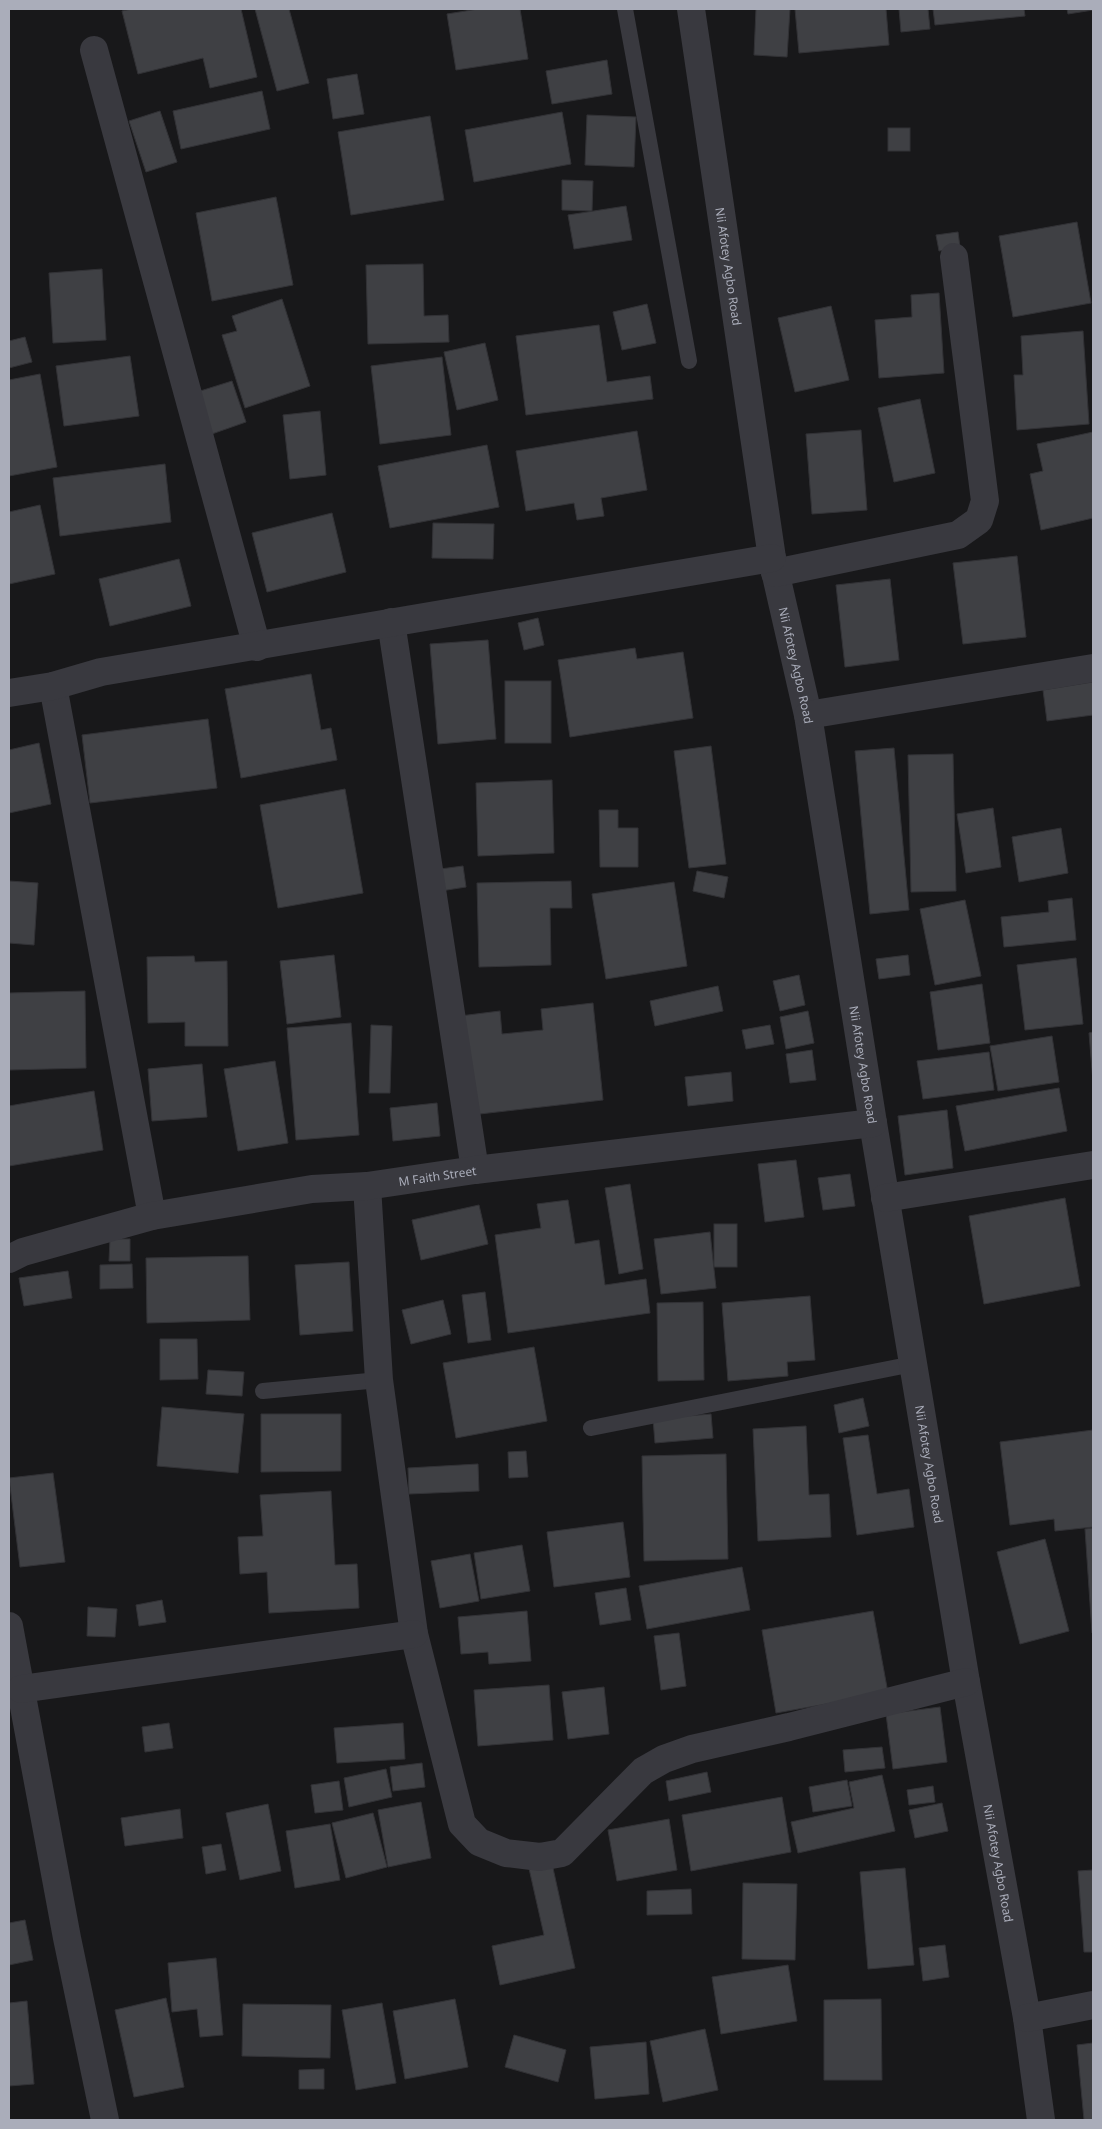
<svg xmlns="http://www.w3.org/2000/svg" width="1102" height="2129" font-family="'Noto Sans',sans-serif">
	<rect width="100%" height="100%" fill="#18181a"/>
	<!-- building -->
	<g fill="#3f4044" stroke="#323236">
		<polygon points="132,9 241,9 257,77 210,88 203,58 138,74 122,11"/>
		<polygon points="255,9 289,9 309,83 277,91"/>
		<polygon points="478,9 520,9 528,59 456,70 447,14"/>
		<polygon points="756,9 790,9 787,57 754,55"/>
		<polygon points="795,9 886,9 889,45 799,53"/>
		<polygon points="899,9 928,9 930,29 901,32"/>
		<polygon points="933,9 1024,9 1025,16 935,25"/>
		<polygon points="1067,9 1093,9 1093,10 1068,14"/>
		<polygon points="607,60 612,94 552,104 546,71"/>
		<polygon points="357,74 364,114 333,119 327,79"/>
		<polygon points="262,91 270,129 181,149 173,111"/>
		<polygon points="160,111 177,162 146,172 129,121"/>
		<polygon points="562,112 571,164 474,182 465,130"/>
		<polygon points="587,115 636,117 634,167 585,165"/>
		<polygon points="430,116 444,200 351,215 338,132"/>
		<rect x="888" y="128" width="22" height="23"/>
		<polygon points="562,180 593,181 592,211 562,210"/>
		<polygon points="276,197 293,285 212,301 196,213"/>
		<polygon points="626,206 632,240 574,249 568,215"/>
		<polygon points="1077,222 1091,303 1013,317 999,236"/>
		<polygon points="958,232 960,247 939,251 936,235"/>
		<polygon points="423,264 424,316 448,315 449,342 368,344 366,265"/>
		<polygon points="102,269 106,340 53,343 49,273"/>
		<polygon points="939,293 944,373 879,378 875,320 912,317 911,295"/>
		<polygon points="282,299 310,386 245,408 222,335 237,331 232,316"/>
		<polygon points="647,304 656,343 622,350 613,312"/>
		<polygon points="831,306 849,380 795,392 778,318"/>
		<polygon points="599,325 607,382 650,376 653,399 526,415 516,336"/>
		<polygon points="1083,331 1089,424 1017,430 1014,375 1023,375 1021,336"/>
		<polygon points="25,337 32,362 9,368 9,341"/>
		<polygon points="485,343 498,400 457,410 444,352"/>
		<polygon points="130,356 139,416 64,426 56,366"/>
		<polygon points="442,357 451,435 380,444 371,366"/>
		<polygon points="40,374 57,467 9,476 9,380"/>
		<polygon points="232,381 246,422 209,435 194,393"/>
		<polygon points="920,399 935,473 894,482 878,408"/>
		<polygon points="320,411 326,475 290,479 283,415"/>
		<polygon points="861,430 867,510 812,514 806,434"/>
		<polygon points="637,431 647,490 601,498 604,516 577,520 574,503 526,511 516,451"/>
		<polygon points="1093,432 1093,518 1041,530 1030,474 1043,471 1037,444"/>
		<polygon points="487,445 499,507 390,528 378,466"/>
		<polygon points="165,464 171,522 60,536 53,478"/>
		<polygon points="40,505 55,574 9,584 9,512"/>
		<polygon points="332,513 346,572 267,592 252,533"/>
		<polygon points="433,523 494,524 493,559 432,558"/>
		<polygon points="1017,556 1026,637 963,644 953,563"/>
		<polygon points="179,559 191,606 110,626 99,579"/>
		<polygon points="890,579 899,660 845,667 836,585"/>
		<polygon points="538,618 544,645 524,650 518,623"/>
		<polygon points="488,640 496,739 438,744 430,644"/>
		<polygon points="635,648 637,659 683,652 693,718 570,737 558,660"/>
		<polygon points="311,674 321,730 331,728 337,760 241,778 225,689"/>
		<rect x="505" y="681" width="46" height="62"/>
		<polygon points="1093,682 1093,715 1047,721 1043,690"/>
		<polygon points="208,719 217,788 90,803 82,735"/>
		<polygon points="39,743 51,804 9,813 9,750"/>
		<polygon points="711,746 726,864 689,868 674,751"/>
		<polygon points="894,748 909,910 870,914 855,751"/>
		<polygon points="953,754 956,891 911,892 908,755"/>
		<polygon points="552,780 554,853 478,856 476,783"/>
		<polygon points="345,789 363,893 278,908 260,805"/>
		<polygon points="993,808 1001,867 966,873 957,814"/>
		<polygon points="599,810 618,810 618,828 638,828 638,867 600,867"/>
		<polygon points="1061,828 1068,873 1019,882 1012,837"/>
		<polygon points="463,866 466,887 428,893 425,871"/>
		<polygon points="697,871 728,877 724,898 693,891"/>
		<polygon points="9,881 38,883 34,945 9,943"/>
		<polygon points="571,881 572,908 550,908 551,965 479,967 477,883"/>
		<polygon points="674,882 687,966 606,979 592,894"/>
		<polygon points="1072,898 1076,940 1004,947 1001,917 1049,912 1048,901"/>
		<polygon points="965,900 981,976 935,985 920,909"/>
		<polygon points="334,955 341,1017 287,1024 280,961"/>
		<polygon points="908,955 910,975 879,979 876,959"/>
		<polygon points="194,956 195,962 227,961 228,1046 185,1046 185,1022 148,1023 147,957"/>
		<polygon points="1076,958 1083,1024 1025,1030 1017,965"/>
		<polygon points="799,975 805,1005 780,1011 773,981"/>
		<polygon points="982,984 990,1043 938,1050 930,992"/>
		<polygon points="718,986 723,1011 655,1026 650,1001"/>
		<polygon points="85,991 86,1068 9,1070 9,993"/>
		<polygon points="593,1003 603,1100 471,1115 460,1016 500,1011 502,1034 543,1030 541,1009"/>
		<polygon points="808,1011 814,1043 786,1049 780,1017"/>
		<polygon points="351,1023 359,1135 296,1140 287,1028"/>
		<polygon points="371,1025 392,1026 390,1093 369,1093"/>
		<polygon points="770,1025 774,1044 746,1049 742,1030"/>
		<polygon points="1093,1032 1093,1082 1089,1033"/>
		<polygon points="1052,1036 1059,1082 998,1091 990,1046"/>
		<polygon points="812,1050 816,1080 790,1083 786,1054"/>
		<polygon points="989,1052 994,1090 923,1099 917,1061"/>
		<polygon points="275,1061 288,1143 238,1151 224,1069"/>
		<polygon points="202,1064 207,1117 152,1121 148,1069"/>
		<polygon points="731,1072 733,1101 688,1106 685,1077"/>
		<polygon points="1059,1088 1067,1131 965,1151 956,1106"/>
		<polygon points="94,1091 103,1150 9,1166 9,1106"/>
		<polygon points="437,1103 440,1136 393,1141 390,1108"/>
		<polygon points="947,1110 953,1168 905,1175 898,1116"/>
		<polygon points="796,1160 804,1217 765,1222 758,1164"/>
		<polygon points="850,1174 855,1206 823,1210 818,1178"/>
		<polygon points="630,1184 643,1269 619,1274 605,1188"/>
		<polygon points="1065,1198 1080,1286 984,1304 969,1216"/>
		<polygon points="568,1200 575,1244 599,1240 605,1285 646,1279 650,1313 508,1333 495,1235 541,1228 537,1204"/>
		<polygon points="479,1205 488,1244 421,1260 412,1220"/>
		<rect x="714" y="1224" width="23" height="43"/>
		<polygon points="710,1232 716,1288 661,1294 654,1239"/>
		<polygon points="110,1239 130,1239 130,1261 109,1261"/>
		<polygon points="248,1256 250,1320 147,1323 146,1258"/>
		<polygon points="349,1262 353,1331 300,1335 295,1265"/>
		<polygon points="132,1264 133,1288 100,1289 100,1265"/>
		<polygon points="68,1271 72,1298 24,1306 19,1278"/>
		<polygon points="485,1292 491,1340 468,1343 462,1295"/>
		<polygon points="810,1296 815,1360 787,1362 788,1376 728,1381 722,1303"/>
		<polygon points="443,1300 451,1334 411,1344 402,1310"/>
		<polygon points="703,1302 704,1380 658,1381 657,1303"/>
		<polygon points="160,1339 197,1339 198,1379 160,1380"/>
		<polygon points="534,1347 547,1421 456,1438 443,1363"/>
		<polygon points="208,1370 244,1372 242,1396 206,1394"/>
		<polygon points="863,1398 869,1426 839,1433 834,1405"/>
		<polygon points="162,1407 244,1414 238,1473 157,1466"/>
		<polygon points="261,1414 341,1414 341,1471 261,1472"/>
		<polygon points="711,1414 713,1438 655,1443 653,1419"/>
		<polygon points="806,1426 809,1495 829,1494 831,1537 758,1541 753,1429"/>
		<polygon points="1093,1430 1093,1527 1055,1531 1054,1519 1010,1525 1000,1442"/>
		<polygon points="868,1435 877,1494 909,1489 914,1527 857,1535 843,1438"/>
		<polygon points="526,1451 528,1477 509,1478 508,1452"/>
		<polygon points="726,1454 728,1559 644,1561 642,1456"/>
		<polygon points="478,1464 479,1491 409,1494 408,1468"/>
		<polygon points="53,1473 65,1562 20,1567 9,1478"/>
		<polygon points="331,1491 335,1565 357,1564 359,1608 269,1613 267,1572 240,1574 238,1537 263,1536 260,1495"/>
		<polygon points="623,1522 630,1577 554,1587 547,1532"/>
		<polygon points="1093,1528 1093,1633 1092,1633 1085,1529"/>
		<polygon points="1045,1539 1069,1631 1020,1644 997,1552"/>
		<polygon points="522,1545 530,1591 481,1599 474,1553"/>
		<polygon points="470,1554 479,1601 440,1608 431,1561"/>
		<polygon points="742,1567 750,1610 647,1629 639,1586"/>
		<polygon points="626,1588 631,1620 600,1625 595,1593"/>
		<polygon points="162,1600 166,1622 139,1626 136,1605"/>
		<polygon points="88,1607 117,1609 115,1637 87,1636"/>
		<polygon points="527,1611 531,1661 489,1664 488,1652 461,1654 458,1617"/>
		<polygon points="873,1611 888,1693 776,1713 762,1630"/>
		<polygon points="679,1633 686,1686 661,1690 654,1636"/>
		<polygon points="549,1685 553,1740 478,1746 474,1690"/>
		<polygon points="604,1687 609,1734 568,1739 562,1692"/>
		<polygon points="940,1707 947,1762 893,1769 886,1714"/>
		<polygon points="169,1723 173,1748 145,1752 142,1727"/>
		<polygon points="403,1723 405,1759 337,1763 334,1728"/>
		<polygon points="882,1747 885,1768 845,1772 843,1750"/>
		<polygon points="422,1763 425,1787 393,1791 390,1767"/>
		<polygon points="386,1769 392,1797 349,1807 344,1778"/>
		<polygon points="707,1772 711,1792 669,1801 666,1781"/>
		<polygon points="882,1775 895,1831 798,1853 791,1822 854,1808 849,1782"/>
		<polygon points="847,1780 852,1806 813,1812 809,1787"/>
		<polygon points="339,1781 343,1810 315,1813 311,1785"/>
		<polygon points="933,1786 935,1802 909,1805 907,1790"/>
		<polygon points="782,1797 791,1852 691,1871 682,1815"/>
		<polygon points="421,1802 431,1858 388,1867 378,1810"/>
		<polygon points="942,1803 948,1831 915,1838 909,1810"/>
		<polygon points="268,1804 281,1871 240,1880 226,1813"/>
		<polygon points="180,1809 183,1838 125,1846 121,1818"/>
		<polygon points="373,1813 387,1867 346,1878 332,1823"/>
		<polygon points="669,1819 677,1870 617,1881 608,1830"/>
		<polygon points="330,1824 340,1880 295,1888 286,1831"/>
		<polygon points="221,1844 226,1870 206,1874 202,1847"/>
		<polygon points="551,1859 575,1968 500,1985 492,1946 544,1935 528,1864"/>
		<polygon points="905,1868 914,1965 868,1969 860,1872"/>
		<polygon points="1093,1870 1093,1952 1084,1952 1078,1871"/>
		<polygon points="743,1883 797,1884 795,1960 742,1959"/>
		<polygon points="691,1889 692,1914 647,1915 647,1891"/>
		<polygon points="25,1920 33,1960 9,1965 9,1923"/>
		<polygon points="945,1945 949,1977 923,1981 919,1948"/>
		<polygon points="216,1958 223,2035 200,2037 197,2009 172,2012 168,1963"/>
		<polygon points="788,1965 797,2021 721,2034 712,1977"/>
		<polygon points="166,1998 184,2087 134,2097 115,2010"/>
		<polygon points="455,1999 468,2067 405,2079 393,2011"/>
		<polygon points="881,1999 882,2080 824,2080 824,2000"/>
		<polygon points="27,2001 34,2084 9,2086 9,2003"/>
		<polygon points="382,2003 396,2083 356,2090 342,2010"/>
		<polygon points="243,2004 331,2005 330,2058 242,2056"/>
		<polygon points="705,2029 718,2090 663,2102 650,2041"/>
		<polygon points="514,2035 566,2050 558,2082 505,2067"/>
		<polygon points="646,2042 649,2094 595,2099 590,2047"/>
		<polygon points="1093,2043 1093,2120 1084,2120 1077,2045"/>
		<polygon points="324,2069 324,2089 299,2089 299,2070"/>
	</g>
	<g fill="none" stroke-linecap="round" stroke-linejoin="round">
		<!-- lane -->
		<g stroke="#39393f" stroke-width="16">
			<polyline points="625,9 689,361"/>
			<polyline points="263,1391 379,1380"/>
			<polyline points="591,1428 913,1364"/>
		</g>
		<!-- street -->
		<g stroke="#39393f" stroke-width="28">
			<path id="s1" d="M691,9L772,558L808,715L873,1123L966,1682L1027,2018L1041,2120"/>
			<polyline points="94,50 257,647"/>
			<polyline points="775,573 958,535 979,520 985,501 954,257"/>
			<polyline points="391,622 475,1170"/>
			<polyline points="53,686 152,1216"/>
			<polyline points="9,693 53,686 101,672 772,558"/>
			<polyline points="808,715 1093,668"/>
			<polyline points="367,1186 379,1380 414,1634 462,1824 479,1842 506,1853 540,1857 562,1853 643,1771 664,1759 692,1749 789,1727 966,1682"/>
			<polyline points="885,1198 1093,1165"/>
			<path id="s2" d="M9,1259L23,1252L152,1216L312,1189L367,1186L475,1170L873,1123"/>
			<polyline points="9,1626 67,1938 105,2120"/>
			<polyline points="21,1689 414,1634"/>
			<polyline points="1027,2018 1093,2005"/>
		</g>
	</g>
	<g text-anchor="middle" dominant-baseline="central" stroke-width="4" stroke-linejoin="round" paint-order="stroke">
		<!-- street labels -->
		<g font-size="12" fill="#aaadba" stroke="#131315">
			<text stroke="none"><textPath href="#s1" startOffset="260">Nii Afotey Agbo Road</textPath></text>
			<text stroke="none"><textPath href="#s1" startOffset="665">Nii Afotey Agbo Road</textPath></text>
			<text stroke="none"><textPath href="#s1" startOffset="1070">Nii Afotey Agbo Road</textPath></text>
			<text stroke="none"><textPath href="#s2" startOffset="438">M Faith Street</textPath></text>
			<text stroke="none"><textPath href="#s1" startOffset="1475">Nii Afotey Agbo Road</textPath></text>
			<text stroke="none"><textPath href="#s1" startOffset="1880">Nii Afotey Agbo Road</textPath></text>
		</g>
	</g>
	<!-- border -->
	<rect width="1102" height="2129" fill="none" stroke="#aaadba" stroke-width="20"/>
</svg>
